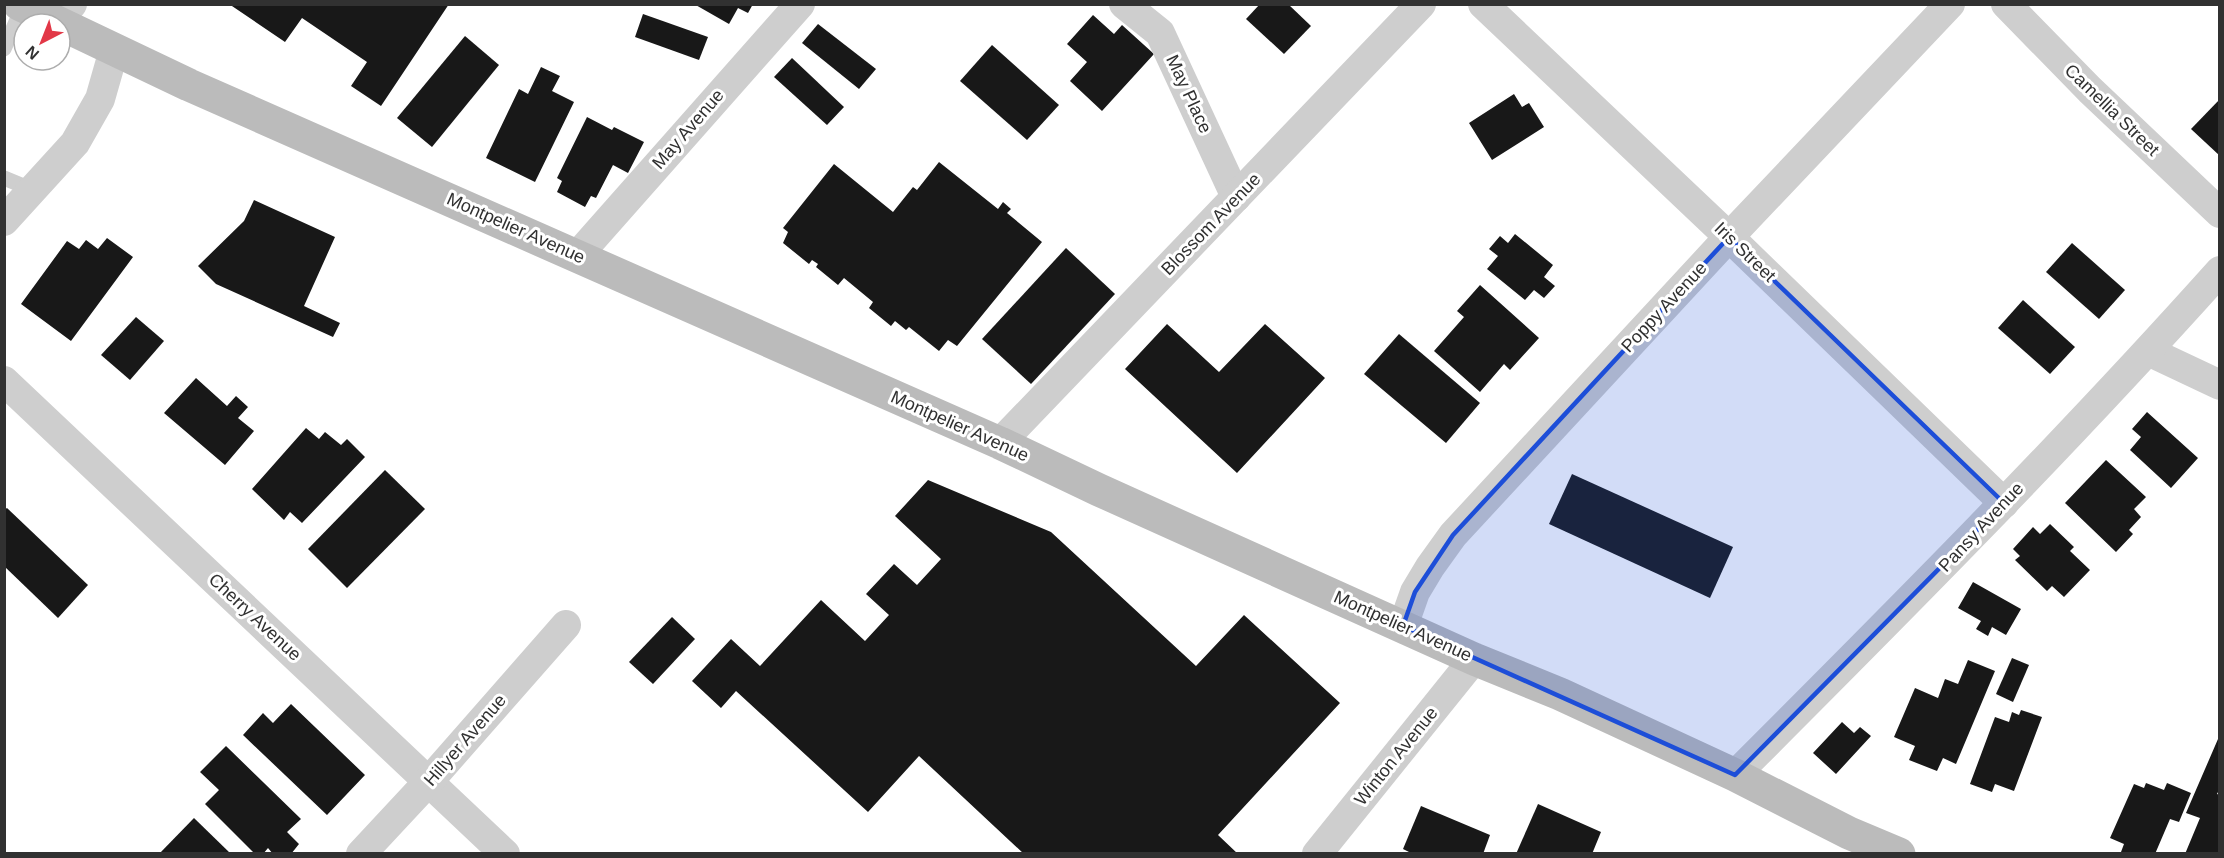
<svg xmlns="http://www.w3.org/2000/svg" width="2224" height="858" font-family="Helvetica,sans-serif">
	<rect width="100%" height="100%" fill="#fff"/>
	<!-- building -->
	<g fill="#181818">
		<polygon points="229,4 449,4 381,106 351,86 367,62 302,18 285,42"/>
		<polygon points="694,4 753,4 748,13 738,8 729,24"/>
		<polygon points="1260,4 1288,4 1311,26 1284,54 1246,19"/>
		<polygon points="643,14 708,37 699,60 635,37"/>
		<polygon points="1093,15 1114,34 1122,25 1154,54 1102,111 1070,81 1087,62 1067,44"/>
		<polygon points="818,24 876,69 859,89 802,43"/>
		<polygon points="465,36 499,65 432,147 397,118"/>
		<polygon points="992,45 1059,105 1027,140 960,81"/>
		<polygon points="792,58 844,107 827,125 774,77"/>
		<polygon points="541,67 560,76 552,91 574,102 535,182 486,158 519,89 528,94"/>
		<polygon points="1514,94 1522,107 1529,103 1544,127 1492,160 1469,123"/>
		<polygon points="2220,99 2220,156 2191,129"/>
		<polygon points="587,117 612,130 614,127 644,142 628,173 613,165 596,198 591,196 585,207 557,192 562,181 557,178"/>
		<polygon points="939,162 998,209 1003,202 1011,209 1007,213 1042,242 957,346 948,340 939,351 909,327 906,330 895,321 891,326 869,308 873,302 844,278 838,285 816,267 818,264 812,260 809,264 783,243 788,232 783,228 834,164 893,212 913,187 917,190"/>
		<polygon points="254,200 335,237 304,306 340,323 333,337 216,284 198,266 244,221"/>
		<polygon points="1515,234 1553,265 1544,277 1555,286 1544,298 1534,290 1525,300 1487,269 1498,256 1489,249 1500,236 1508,243"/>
		<polygon points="107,238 133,257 71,341 21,304 67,241 79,249 86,240 98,249"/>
		<polygon points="2072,243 2125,290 2099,319 2046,272"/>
		<polygon points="1066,248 1115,294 1031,384 982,339"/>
		<polygon points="1480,285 1539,338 1510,370 1504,364 1480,392 1434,351 1464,317 1457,311"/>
		<polygon points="2023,300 2075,347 2050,374 1998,328"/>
		<polygon points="136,317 164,341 130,380 101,355"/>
		<polygon points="1167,324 1219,372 1265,324 1325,378 1237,473 1125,369"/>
		<polygon points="1399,334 1480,403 1446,443 1364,374"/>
		<polygon points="196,378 227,406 236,396 248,407 238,418 254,431 225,465 164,413"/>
		<polygon points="2147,412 2198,458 2171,488 2130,450 2141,437 2132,429"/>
		<polygon points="306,428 319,439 325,432 341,445 347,439 365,457 302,523 290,512 284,520 252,489"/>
		<polygon points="2106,460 2146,497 2134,509 2141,517 2129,530 2133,534 2116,552 2065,503"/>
		<polygon points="385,470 425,509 347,588 308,549"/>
		<polygon points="1572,474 1733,547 1710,598 1549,524"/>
		<polygon points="928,480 1051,532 1196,666 1244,615 1340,703 1218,835 1238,854 1024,854 919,756 868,812 736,691 721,708 692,681 731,639 760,666 821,600 865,641 889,615 866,594 894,564 917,585 941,559 895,516"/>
		<polygon points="7,508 88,585 58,618 4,566 4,510"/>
		<polygon points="2050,524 2074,547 2070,551 2090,570 2064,597 2052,586 2047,591 2015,560 2020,556 2013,549 2033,527 2040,534"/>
		<polygon points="1973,582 2021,609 2006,635 1992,627 1988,636 1976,629 1981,621 1958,608"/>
		<polygon points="672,617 695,639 653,684 629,662"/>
		<polygon points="2012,658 2029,665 2013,702 1996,694"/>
		<polygon points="1968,660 1995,671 1956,764 1943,758 1937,771 1909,760 1915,746 1894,737 1915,688 1938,698 1945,679 1958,684"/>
		<polygon points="291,704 365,775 327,815 243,735 263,713 273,723"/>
		<polygon points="2021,710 2042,717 2014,791 1995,784 1992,792 1970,784 1995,717 2009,722 2012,712 2019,715"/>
		<polygon points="1842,722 1854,733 1860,727 1871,736 1836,774 1813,753"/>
		<polygon points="2218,739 2220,740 2220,788 2217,794 2220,795 2220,854 2185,854 2200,818 2186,813"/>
		<polygon points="226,746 301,819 287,832 299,844 291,854 273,854 268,848 263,854 255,854 205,804 219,790 200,772"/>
		<polygon points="2146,783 2164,790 2167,783 2191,793 2179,822 2170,819 2155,854 2125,854 2121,852 2124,844 2110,838 2134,784 2144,788"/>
		<polygon points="1538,804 1601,832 1592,854 1516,854"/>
		<polygon points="1421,806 1490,835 1483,854 1413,854 1403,849"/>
		<polygon points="194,818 231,854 159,854"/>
	</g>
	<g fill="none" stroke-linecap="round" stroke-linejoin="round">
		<!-- lane -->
		<g stroke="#cecece" stroke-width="15">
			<polyline points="4,49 23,6"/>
			<polyline points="4,178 33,190"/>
		</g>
		<!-- street -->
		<g stroke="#cecece" stroke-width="30">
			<polyline points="1124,4 1160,33 1236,197"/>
			<polyline points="1483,4 1729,237 2004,503"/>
			<polyline points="2006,4 2090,90 2220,213"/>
			<polyline points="57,21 72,4"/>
			<polyline points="4,221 75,143 100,99 114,50"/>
			<polyline points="578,255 800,4"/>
			<polyline points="2148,351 2220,385"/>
			<polyline points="4,381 505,854"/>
			<polyline points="1000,443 1421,4"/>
			<polyline points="1403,626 1415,592 1430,567 1453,535 1729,237 1950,4"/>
			<path d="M1735,775C1900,610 2064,445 2220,271"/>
			<polyline points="361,854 429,781 566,625"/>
			<polyline points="1317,854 1474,659"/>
		</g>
		<!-- secondary -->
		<polyline stroke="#bbb" stroke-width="33" points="19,4 189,85 1000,443 1099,490 1474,659 1560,694 1735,775 1849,833 1899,854"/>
	</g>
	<!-- marked area -->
	<path fill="#1d4ed8" fill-opacity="0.2" stroke="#1d4ed8" stroke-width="4.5" stroke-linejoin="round" d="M1729,237L2004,503L1735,775L1403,626L1415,592L1453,535Z"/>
	<g text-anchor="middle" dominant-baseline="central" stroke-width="6" stroke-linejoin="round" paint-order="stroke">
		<!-- street labels -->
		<g font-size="18" fill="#313131" stroke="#fff">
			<text transform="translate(1189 94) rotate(65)">May Place</text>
			<text transform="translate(2112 110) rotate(44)">Camellia Street</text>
			<text transform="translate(688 129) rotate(-49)">May Avenue</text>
			<text transform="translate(1211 224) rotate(-46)">Blossom Avenue</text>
			<text transform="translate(516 228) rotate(24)">Montpelier Avenue</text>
			<text transform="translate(1745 252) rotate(44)">Iris Street</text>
			<text transform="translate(1664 307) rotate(-47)">Poppy Avenue</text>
			<text transform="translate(960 426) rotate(24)">Montpelier Avenue</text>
			<text transform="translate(1981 527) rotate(-47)">Pansy Avenue</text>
			<text transform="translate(255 617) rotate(43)">Cherry Avenue</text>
			<text transform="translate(1403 626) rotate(24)">Montpelier Avenue</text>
			<text transform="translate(465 740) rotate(-49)">Hillyer Avenue</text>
			<text transform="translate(1396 756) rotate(-51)">Winton Avenue</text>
		</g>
	</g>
	<!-- border -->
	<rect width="2224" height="858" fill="none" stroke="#313131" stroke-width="12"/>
	<!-- north arrow -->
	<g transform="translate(42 42) rotate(222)"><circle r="28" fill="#ffffff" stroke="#adadad" stroke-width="1.5"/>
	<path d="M0-4.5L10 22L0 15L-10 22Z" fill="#e23847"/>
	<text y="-9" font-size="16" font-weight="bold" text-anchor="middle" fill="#313131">N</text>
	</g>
</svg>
